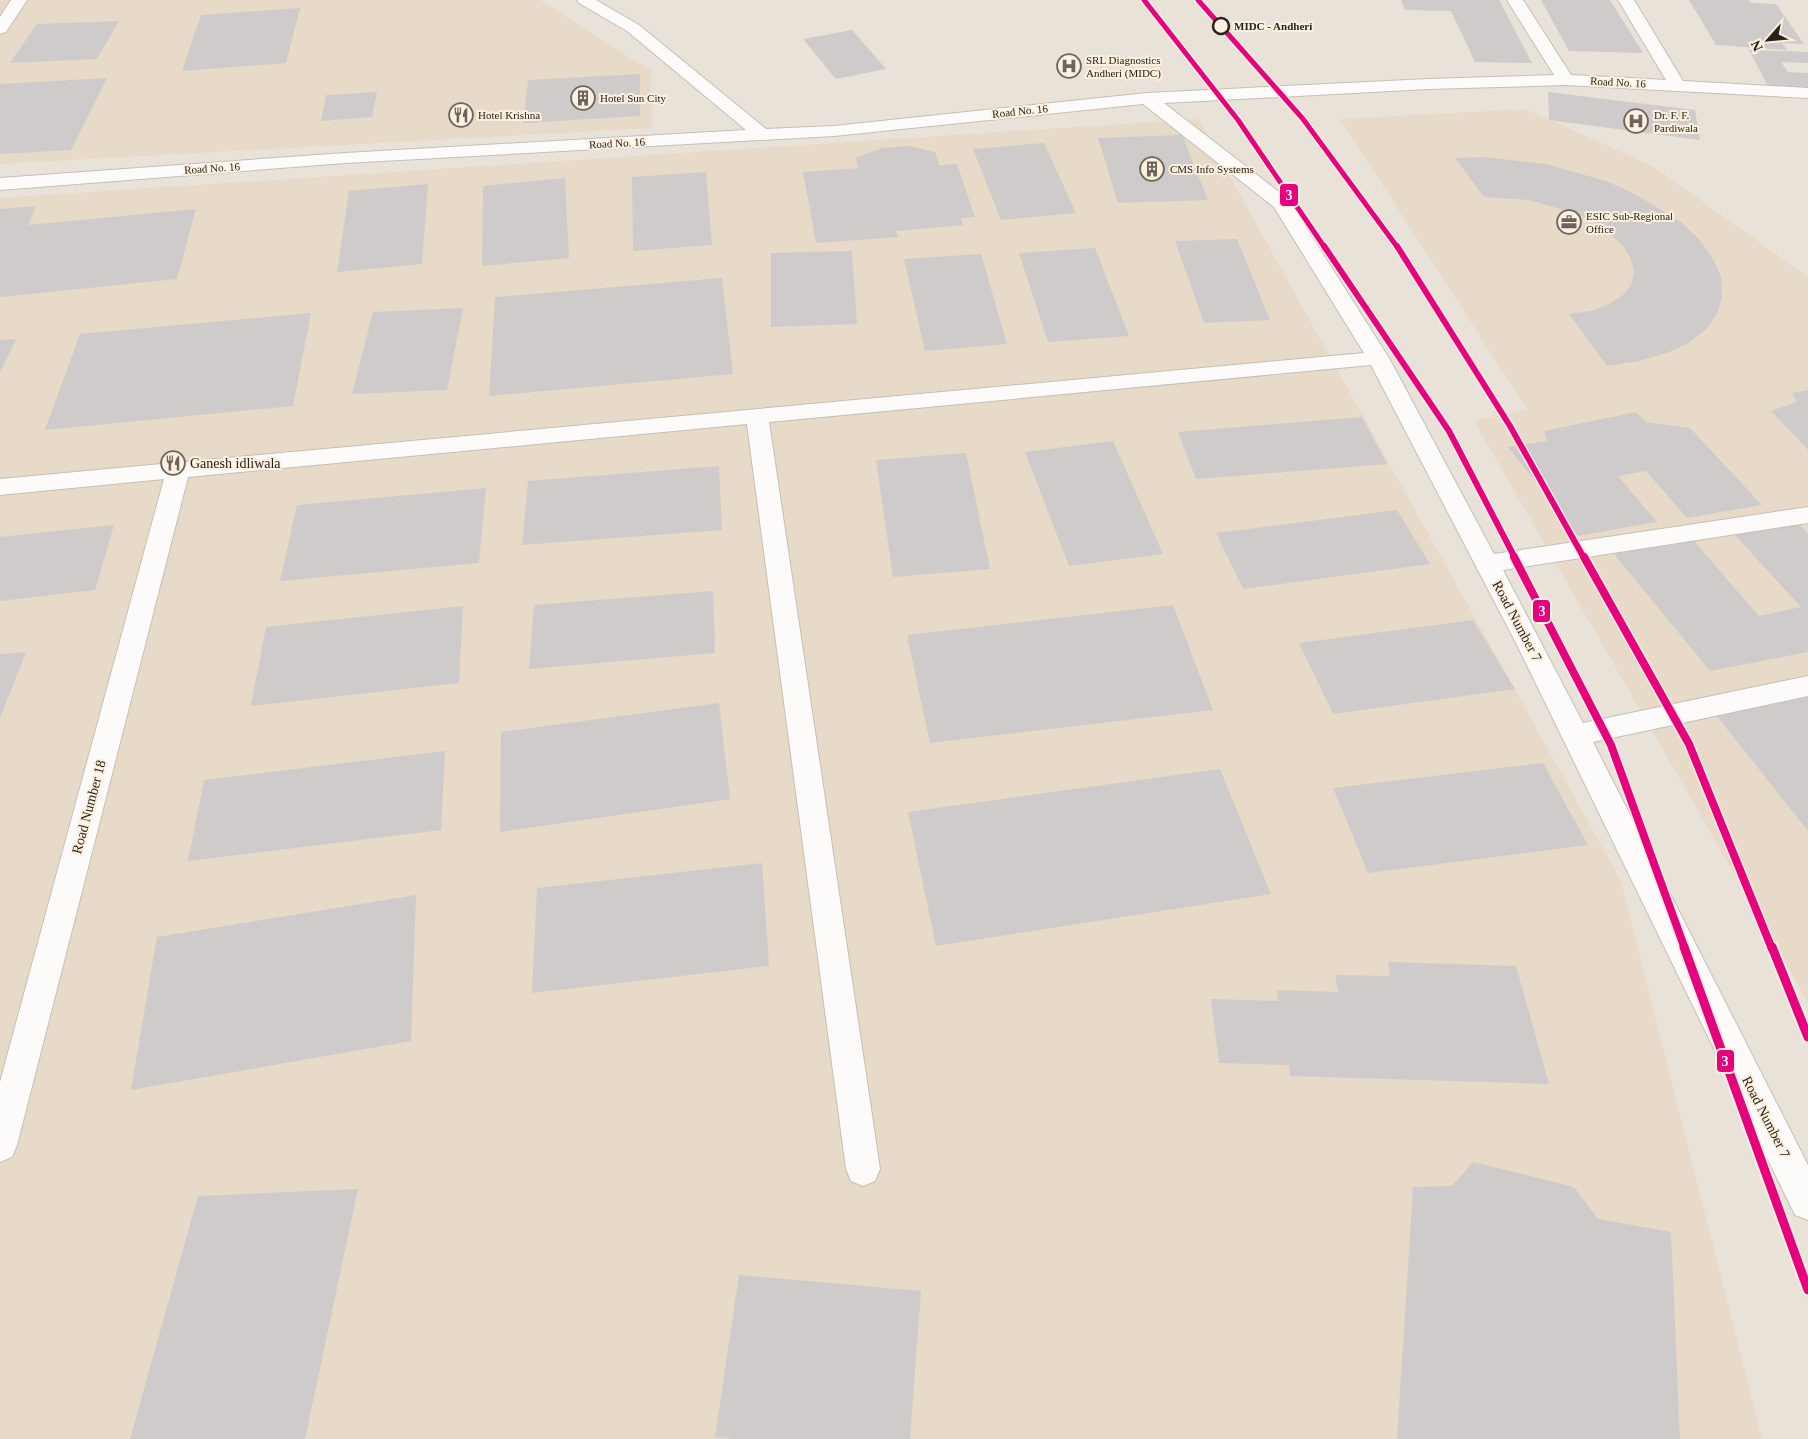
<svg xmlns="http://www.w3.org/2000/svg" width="1808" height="1439" font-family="Georgia,serif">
	<rect width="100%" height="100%" fill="#e9e2d9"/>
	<!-- built -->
	<g fill="#e7dac9">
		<polygon points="0,0 540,0 651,71 652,128 0,164"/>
		<polygon points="1526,109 1654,167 1808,277 1808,1002 1474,421 1527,409 1340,119"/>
		<polygon points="1198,119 1621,881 1762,1439 0,1439 0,198"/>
	</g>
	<!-- building -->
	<g fill="#cfcbca">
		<polygon points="1401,0 1499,0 1532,63 1475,62 1451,11 1405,10"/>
		<polygon points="1541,0 1610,0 1643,53 1569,51"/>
		<polygon points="1689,0 1749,0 1750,3 1776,4 1804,44 1782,43 1787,50 1716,45"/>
		<polygon points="300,8 286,63 182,71 201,15"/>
		<polygon points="119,21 97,59 10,63 37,24"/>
		<polygon points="852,30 886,69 836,79 803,39"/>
		<polygon points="1749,50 1808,52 1808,63 1781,62 1788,72 1808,73 1808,88 1768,86"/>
		<polygon points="640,74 640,116 523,123 528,80"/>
		<polygon points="107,78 71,150 0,154 0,84"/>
		<polygon points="377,92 372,117 321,121 326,95"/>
		<polygon points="1548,92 1695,110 1700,140 1549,120"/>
		<polygon points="1182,135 1208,200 1118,203 1098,138"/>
		<polygon points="1044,143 1076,213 1001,220 973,149"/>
		<polygon points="909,146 935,152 939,165 957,164 975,217 961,218 963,225 896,231 898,237 816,243 803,172 858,168 856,158 882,148"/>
		<polygon points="1485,157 1546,164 1606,181 1635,194 1682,223 1700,240 1713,259 1721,277 1722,295 1718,312 1707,328 1690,342 1667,353 1639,361 1607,366 1569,314 1591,311 1609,304 1623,295 1631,285 1634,272 1631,259 1623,246 1610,234 1594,222 1574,213 1529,200 1484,197 1455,158"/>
		<polygon points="706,172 712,245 633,251 632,177"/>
		<polygon points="565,178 569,258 482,266 483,186"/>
		<polygon points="428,184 422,264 337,272 349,191"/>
		<polygon points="36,206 28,225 196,209 177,279 0,297 0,209"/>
		<polygon points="1237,239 1270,320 1204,323 1175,241"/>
		<polygon points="1095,248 1129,336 1048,342 1019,253"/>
		<polygon points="852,251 857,324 771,327 771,253"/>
		<polygon points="981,254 1007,344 925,351 904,259"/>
		<polygon points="722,278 733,374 489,396 495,297"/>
		<polygon points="463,308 447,390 352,394 373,312"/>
		<polygon points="311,313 293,406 45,430 80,334"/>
		<polygon points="16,339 0,372 0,340"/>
		<polygon points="1808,390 1808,450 1771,411 1797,402 1792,393"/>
		<polygon points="1636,412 1646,422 1690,428 1762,505 1687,518 1646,471 1618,476 1657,522 1578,536 1508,447 1547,441 1544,431"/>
		<polygon points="1362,417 1387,464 1196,479 1178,432"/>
		<polygon points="1113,441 1163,554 1069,566 1025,452"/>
		<polygon points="966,453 990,569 893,577 876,460"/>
		<polygon points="719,466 722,530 522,545 528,481"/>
		<polygon points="486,488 479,563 280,581 297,505"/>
		<polygon points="1397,510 1430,564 1243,589 1216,533"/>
		<polygon points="1796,521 1808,534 1808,652 1710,671 1614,554 1693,540 1759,616 1801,607 1733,533"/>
		<polygon points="114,525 95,590 0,601 0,537"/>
		<polygon points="713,591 715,653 529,669 534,605"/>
		<polygon points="1173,605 1213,710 930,743 907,635"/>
		<polygon points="463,606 459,683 251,706 266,627"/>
		<polygon points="1473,620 1515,689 1333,714 1299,643"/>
		<polygon points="26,652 0,718 0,654"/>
		<polygon points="1808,697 1808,831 1716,715"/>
		<polygon points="719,703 730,799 500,832 501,732"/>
		<polygon points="445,751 441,830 188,861 204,780"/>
		<polygon points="1543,763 1588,845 1368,873 1333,788"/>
		<polygon points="1220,769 1271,894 936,946 908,812"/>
		<polygon points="762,863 769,966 532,993 537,888"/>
		<polygon points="416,895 411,1041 131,1090 157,937"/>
		<polygon points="1388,962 1516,966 1549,1084 1290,1076 1289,1065 1219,1063 1211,999 1278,1001 1277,990 1338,992 1335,975 1390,976"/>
		<polygon points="1473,1162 1574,1187 1598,1219 1671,1232 1680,1439 1397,1439 1413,1187 1452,1186"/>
		<polygon points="358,1189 305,1439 130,1439 198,1196"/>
		<polygon points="739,1275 921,1291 910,1439 734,1439 715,1437"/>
	</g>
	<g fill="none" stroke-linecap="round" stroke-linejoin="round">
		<!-- minor casing -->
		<g stroke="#c5bfb8" stroke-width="2">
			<g id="minor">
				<polygon points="11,0 27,0 6,32 0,34 0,17"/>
				<polygon points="577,0 596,0 639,25 766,129 834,126 1147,93 1428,79 1554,75 1507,0 1523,0 1571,75 1666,80 1618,0 1634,0 1683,81 1808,88 1808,98 1566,85 1428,89 1164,103 1288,199 1389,358 1494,554 1808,507 1808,523 1503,570 1583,723 1808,676 1808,696 1593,742 1808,1165 1808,1220 1795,1215 1517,645 1371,365 769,422 880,1169 875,1181 863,1186 851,1181 846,1169 747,424 188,477 17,1145 12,1157 0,1162 0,1082 164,479 0,495 0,479 1364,353 1274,207 1143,104 834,136 345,163 0,190 0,178 345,153 746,130 627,31 579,3"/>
			</g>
		</g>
		<!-- minor -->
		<use href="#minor" fill="#fcfbf9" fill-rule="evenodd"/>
		<!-- metro-1-far3 casing -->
		<g stroke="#fdf0df" stroke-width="8">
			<g id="metro-1-far3">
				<polyline points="1144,0 1238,120 1325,248"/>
				<polyline points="1198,0 1303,119 1398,248"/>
			</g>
		</g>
		<!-- metro-1-far2 casing -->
		<g stroke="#fdf0df" stroke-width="9">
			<g id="metro-1-far2">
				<polyline points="1324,246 1449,431 1515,558"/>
				<polyline points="1397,246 1510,426 1584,558"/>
			</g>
		</g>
		<!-- metro-1-far1 casing -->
		<g stroke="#fdf0df" stroke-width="11">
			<g id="metro-1-far1">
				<polyline points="1514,557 1611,745 1685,949"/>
				<polyline points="1584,557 1689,744 1772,949"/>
			</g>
		</g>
		<!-- metro-1 casing -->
		<g stroke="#fdf0df" stroke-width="13">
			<g id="metro-1">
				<polyline points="1684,947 1808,1290"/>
				<polyline points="1772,947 1808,1037"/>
			</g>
		</g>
		<!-- metro-1-far3 -->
		<use href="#metro-1-far3" stroke="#e5007d" stroke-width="5"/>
		<!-- metro-1-far2 -->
		<use href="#metro-1-far2" stroke="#e5007d" stroke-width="6"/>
		<!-- metro-1-far1 -->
		<use href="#metro-1-far1" stroke="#e5007d" stroke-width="8"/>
		<!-- metro-1 -->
		<use href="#metro-1" stroke="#e5007d" stroke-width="9"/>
	</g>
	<!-- icons -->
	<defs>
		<g id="hospital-ring" transform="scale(1.25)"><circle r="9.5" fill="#fdf0df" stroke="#6b655e" stroke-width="1.5"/><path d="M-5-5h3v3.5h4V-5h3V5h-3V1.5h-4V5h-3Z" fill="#6b655e"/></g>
		<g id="building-ring" transform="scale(1.25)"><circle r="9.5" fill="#fdf0df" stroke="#6b655e" stroke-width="1.5"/><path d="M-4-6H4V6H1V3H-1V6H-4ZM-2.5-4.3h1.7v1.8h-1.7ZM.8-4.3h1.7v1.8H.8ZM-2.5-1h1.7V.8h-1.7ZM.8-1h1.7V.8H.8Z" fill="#6b655e"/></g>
		<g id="restaurant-ring" transform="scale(1.25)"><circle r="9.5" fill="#fdf0df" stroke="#6b655e" stroke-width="1.5"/><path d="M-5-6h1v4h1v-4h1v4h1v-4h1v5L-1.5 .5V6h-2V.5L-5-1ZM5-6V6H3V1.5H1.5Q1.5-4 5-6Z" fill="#6b655e"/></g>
		<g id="office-ring" transform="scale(1.25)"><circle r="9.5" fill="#fdf0df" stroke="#6b655e" stroke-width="1.5"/><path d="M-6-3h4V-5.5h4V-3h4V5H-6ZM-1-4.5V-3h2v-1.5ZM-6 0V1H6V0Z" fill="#6b655e"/></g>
	</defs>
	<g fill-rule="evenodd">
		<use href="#hospital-ring" x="1069" y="66"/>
		<use href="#building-ring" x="583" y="98"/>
		<use href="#restaurant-ring" x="461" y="115"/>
		<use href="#hospital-ring" x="1636" y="121"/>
		<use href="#building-ring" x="1152" y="169"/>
		<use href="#office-ring" x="1569" y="222"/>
		<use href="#restaurant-ring" x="173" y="463"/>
	</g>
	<!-- markers -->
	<circle fill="#fdf0df" stroke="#27221c" stroke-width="2.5" cx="1221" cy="26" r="8"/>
	<g text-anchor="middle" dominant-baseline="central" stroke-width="4" stroke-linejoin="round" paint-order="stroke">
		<!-- far-stop labels -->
		<g font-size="11" font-weight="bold" fill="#27221c" stroke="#fdf0df" text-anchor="start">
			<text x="1234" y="26">MIDC - Andheri</text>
		</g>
		<!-- far-poi labels -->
		<g font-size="11" fill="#27221c" stroke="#fdf0df" text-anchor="start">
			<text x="1086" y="60">SRL Diagnostics<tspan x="1086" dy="13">Andheri (MIDC)</tspan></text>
			<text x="600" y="98">Hotel Sun City</text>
			<text x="478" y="115">Hotel Krishna</text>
			<text x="1654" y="115">Dr. F. F.<tspan x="1654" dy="13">Pardiwala</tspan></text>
			<text x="1170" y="169">CMS Info Systems</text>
			<text x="1586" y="216">ESIC Sub-Regional<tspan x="1586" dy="13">Office</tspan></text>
		</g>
		<!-- far-street labels -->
		<g font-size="11" fill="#27221c" stroke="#fdf0df">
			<text transform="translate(1618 82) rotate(3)">Road No. 16</text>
			<text transform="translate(1020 111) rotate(-6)">Road No. 16</text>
			<text transform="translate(617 143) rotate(-3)">Road No. 16</text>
			<text transform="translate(212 168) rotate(-4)">Road No. 16</text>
		</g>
		<!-- poi labels -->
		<g font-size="14" fill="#27221c" stroke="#fdf0df" text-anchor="start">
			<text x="190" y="463">Ganesh idliwala</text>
		</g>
		<!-- street labels -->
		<g font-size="14" fill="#27221c" stroke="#fdf0df">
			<text transform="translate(1517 621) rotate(62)">Road Number 7</text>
			<text transform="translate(89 807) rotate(-75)">Road Number 18</text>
			<text transform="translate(1766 1117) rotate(63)">Road Number 7</text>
		</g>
	</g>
	<g stroke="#fdf0df" stroke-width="2">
		<rect x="1279" y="183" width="20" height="24" rx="5" fill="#e5007d"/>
		<rect x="1532" y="599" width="19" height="24" rx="5" fill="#e5007d"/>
		<rect x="1716" y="1049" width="19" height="24" rx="5" fill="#e5007d"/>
	</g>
	<g font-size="14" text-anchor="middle" font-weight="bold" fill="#fff">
		<text x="1289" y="200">3</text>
		<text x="1542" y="616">3</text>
		<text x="1725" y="1066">3</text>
	</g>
	<!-- north arrow -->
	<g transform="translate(1768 40) rotate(243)" stroke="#fdf0df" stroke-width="4" paint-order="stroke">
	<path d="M0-4L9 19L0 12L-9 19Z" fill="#27221c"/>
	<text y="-8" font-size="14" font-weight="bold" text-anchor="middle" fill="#27221c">N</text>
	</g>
</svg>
